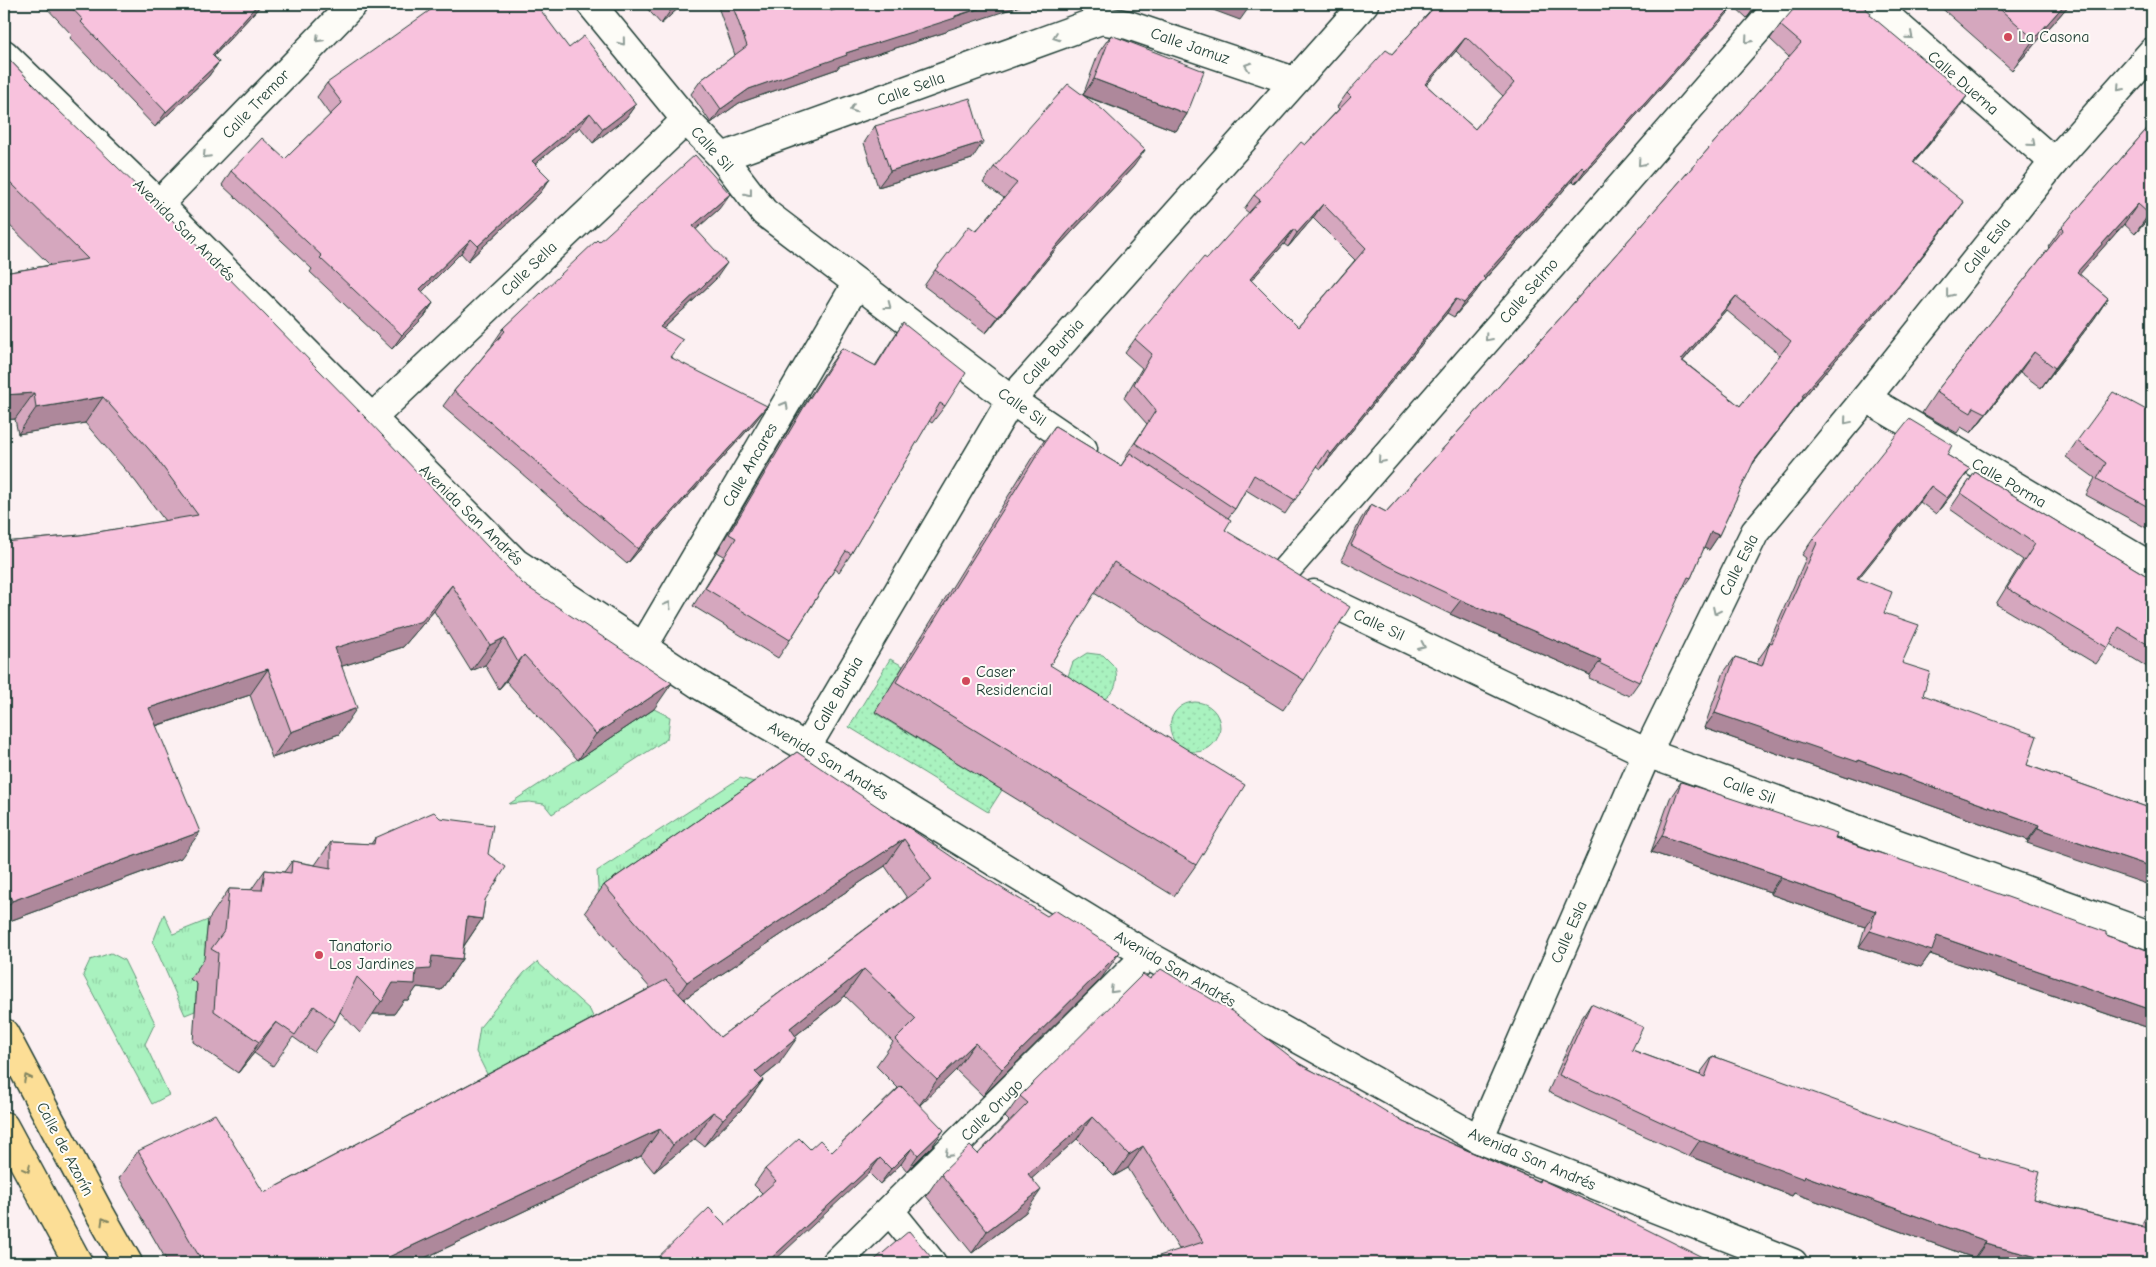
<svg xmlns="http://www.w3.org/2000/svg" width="2156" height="1267" font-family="'Comic Neue',sans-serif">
	<defs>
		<pattern id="grass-tufts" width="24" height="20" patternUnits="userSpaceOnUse" patternTransform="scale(1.25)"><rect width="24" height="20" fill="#a9f2bf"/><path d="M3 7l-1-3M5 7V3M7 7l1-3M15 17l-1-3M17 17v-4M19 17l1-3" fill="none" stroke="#91d0a5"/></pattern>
		<pattern id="garden-dots" width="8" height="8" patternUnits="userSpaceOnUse" patternTransform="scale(1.25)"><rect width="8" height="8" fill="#a9f2bf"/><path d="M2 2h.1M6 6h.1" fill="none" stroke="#91d0a5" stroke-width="1.8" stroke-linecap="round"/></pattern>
	</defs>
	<rect width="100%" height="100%" fill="#fcf0f2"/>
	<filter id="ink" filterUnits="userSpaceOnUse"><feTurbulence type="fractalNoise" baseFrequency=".02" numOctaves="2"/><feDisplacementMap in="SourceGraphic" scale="10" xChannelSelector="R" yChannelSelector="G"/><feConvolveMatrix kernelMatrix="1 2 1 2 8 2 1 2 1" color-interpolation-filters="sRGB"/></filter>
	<g filter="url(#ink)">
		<!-- grass -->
		<g fill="url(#grass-tufts)" stroke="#64987a">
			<polygon points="654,709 670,717 667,739 552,814 544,804 529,802 509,804"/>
			<polygon points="740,778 768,786 599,902 597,871"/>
			<polygon points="164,914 173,934 208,920 204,961 190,979 197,984 195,1011 185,1015 153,942"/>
			<polygon points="111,953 124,960 155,1023 145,1044 169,1095 152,1104 83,975 90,960"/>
			<polygon points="537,962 590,1010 600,1032 494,1088 476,1052 480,1027 524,973"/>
		</g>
		<!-- garden -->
		<g fill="url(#garden-dots)" stroke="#64987a">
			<path d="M1087,653L1103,655L1115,667C1119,683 1115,693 1101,701L1068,676L1073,662Z"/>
			<polygon points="890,659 903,666 875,713 1002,790 988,812 849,727"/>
			<circle cx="1195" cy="727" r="25"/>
		</g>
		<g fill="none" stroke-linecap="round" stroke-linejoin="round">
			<!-- minor casing -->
			<g stroke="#1f3d34" stroke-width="31">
				<g id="minor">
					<polyline points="591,4 686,120 722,157 764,212 1011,400 1083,449"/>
					<polyline points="1096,4 1101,20 1128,25 1294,81"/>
					<polyline points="1873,4 2054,162"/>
					<polyline points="4,54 159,204 516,563 703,687 838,766 1147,955 1479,1139 1793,1263"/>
					<polyline points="722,157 1101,20"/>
					<polyline points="159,204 353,4"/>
					<polyline points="1866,398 2152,567"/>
					<polyline points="372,418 686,120"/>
					<polyline points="1279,578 1780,4"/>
					<polyline points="1314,594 1647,753 2152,936"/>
					<polyline points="643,647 857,283"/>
					<polyline points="806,748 1011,400 1364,4"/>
					<polyline points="1479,1139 1647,753 1755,532 1866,398 2054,162 2152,52"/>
					<polyline points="890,1211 932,1263"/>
					<polyline points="836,1263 1147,955"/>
				</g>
			</g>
			<!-- major casing -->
			<g stroke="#1f3d34" stroke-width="31">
				<g id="major">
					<polyline points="4,1033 99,1212 128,1263"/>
					<polyline points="4,1126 78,1263"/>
				</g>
			</g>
			<!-- minor -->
			<use href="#minor" stroke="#fdfcf7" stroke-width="28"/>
			<!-- major -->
			<use href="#major" stroke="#fcde96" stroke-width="28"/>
		</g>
		<!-- wall -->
		<g fill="#d5a7be" stroke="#1f3d34" fill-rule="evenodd">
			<polygon points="43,4 262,4 214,56 219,62 208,77 155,127 70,38 72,35"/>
			<polygon points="643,4 683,4 661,24"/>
			<polygon points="717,4 781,4 783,11 831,11 948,30 946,32 839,66 837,69 739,103 711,123 691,94 701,80 735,55"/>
			<path d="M1437,4H1759L1747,18L1734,6L1575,184L1572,181L1485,279L1475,293L1454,317L1447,313L1321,469L1317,466L1285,514L1246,490L1235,509L1228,518L1225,530L1304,680L1283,710L1094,593L1050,665L1196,865L1174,896L875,712L1033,456L1055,426L1121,466L1126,458L1125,457L1147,424L1124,398L1142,368L1125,353L1135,339L1249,213L1244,209L1254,195L1305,145L1339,109L1337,107L1347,93L1392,54ZM1456,51L1503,96L1475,129L1426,85ZM1313,218L1355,260L1298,327L1251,280L1284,244L1288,247Z"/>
			<polygon points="1937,4 2070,4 2012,70"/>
			<path d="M1806,9L1870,15L1957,111L1914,163L1954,216L1893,294L1804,397L1793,412L1752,465L1719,535L1709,550L1704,548L1691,578L1680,593L1639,682L1629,696L1589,678L1590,675L1450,614L1379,580L1341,560L1361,519L1371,504L1386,512L1562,316L1789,57L1770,39L1780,25ZM1726,310L1780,355L1740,406L1683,361Z"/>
			<polygon points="1111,35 1187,114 1176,131 1084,96 1134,166 1056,249 986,333 924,286 935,270 976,231 1004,198 983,183 994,167 1083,95 1099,52"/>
			<polygon points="569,48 636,104 626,118 593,143 580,127 535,164 550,179 540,193 468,261 461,253 422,292 433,303 424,317 392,349 310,272 312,269 222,185 231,171 285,159 330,115 317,97 327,83"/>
			<polygon points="4,54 56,108 523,584 654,709 578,760 506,681 499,689 485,665 471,671 434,611 403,647 342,666 339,734 272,758 250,695 156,726 181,858 4,923 4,542 80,535 165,521 136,482 85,423 18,434 15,419 4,420 4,273 50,265 4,220"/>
			<polygon points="2152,123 2152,215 2135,234 2124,224 2079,274 2108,298 2094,319 2041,388 2020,372 1971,433 1961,427 1957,433 1922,413 1936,392 2049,248 2048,247 2062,227"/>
			<polygon points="875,126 972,159 878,187 864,143"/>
			<polygon points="719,209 696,229 716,279 663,329 671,357 755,422 627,564 443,406 454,391 492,346 492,345 503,329 599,242"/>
			<polygon points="903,323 945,406 932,423 929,421 851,554 839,572 835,569 790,640 778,658 693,606 724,556 717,552 792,424 829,366 842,348 875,366 891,341"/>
			<polygon points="2152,413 2152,531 2086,495 2095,478 2066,457 2077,441"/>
			<polygon points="1947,455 1970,469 1959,485 1936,514 1920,502 1858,578 1884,613 1902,663 1923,695 2027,765 2152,809 2027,843 2028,840 1848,776 1847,778 1704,728 1724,672 1735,657 1757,664 1759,658 1767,647 1806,558 1802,555 1813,539"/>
			<polygon points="1975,472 2152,579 2152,670 2110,644 2096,664 1996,604 2023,560 1950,509"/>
			<path d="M797,752L1101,979L983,1096L956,1070L920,1105L933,1145L907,1171L901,1164L880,1184L869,1173L726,1225L762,1193L754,1185L765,1169L810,1149L832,1152L898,1088L876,1066L893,1042L845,996L795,1036L778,1065L761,1079L763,1080L744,1107L704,1146L695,1139L654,1172L641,1156L414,1263H168L119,1178L138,1151L264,1193L650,988L585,912L604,885ZM885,866L907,898L720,1037L684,999Z"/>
			<polygon points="1681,782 1835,838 2152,952 2152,1029 1930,954 1921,967 1859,947 1865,927 1770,894 1770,892 1651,852 1670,798"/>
			<polygon points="375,838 488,854 485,900 482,919 464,946 462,959 441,990 417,987 408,1000 404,1000 394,1014 373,1014 360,1033 340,1012 335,1022 314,1052 293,1037 273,1066 254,1053 238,1073 193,1042 197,984 190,979 204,959 208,920 229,889 251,890 265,870 284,872 292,861 315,865 331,842 371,844"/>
			<polygon points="1150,979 1403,1122 1538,1181 1540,1179 1616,1214 1179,1249 1128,1168 1114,1176 1077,1139 1032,1178 1026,1212 972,1253 926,1196 941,1174 978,1154 1009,1121 1005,1117 1020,1096"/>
			<polygon points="1591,1004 1632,1050 1700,1075 1701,1072 1713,1056 1979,1156 2033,1199 2142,1226 2144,1220 2152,1207 2152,1263 1974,1260 1974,1258 1794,1193 1792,1196 1689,1156 1548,1092 1580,1021"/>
		</g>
		<!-- shaded-wall -->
		<g fill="#ae889b" stroke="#1f3d34">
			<polygon points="258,4 262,4 201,70 212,55"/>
			<polygon points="677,4 683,4 661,24 671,10"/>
			<polygon points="993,4 1026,4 948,30 946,32 839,66 837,69 739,103 711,123 721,109 749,89 846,53"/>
			<polygon points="1197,4 1243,4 1250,6 1240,20"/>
			<polygon points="1734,4 1736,4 1575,184 1585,170"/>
			<polygon points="1757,4 1759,4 1747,18"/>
			<polygon points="2065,4 2070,4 2012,70 2034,39"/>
			<polygon points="1466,37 1456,51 1415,98 1425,84"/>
			<polygon points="219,62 208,77 155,127 166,112"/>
			<polygon points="1094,79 1187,114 1176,131 1083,95"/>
			<polygon points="1967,96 1957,111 1902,176 1913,162"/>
			<polygon points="636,104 626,118 593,143 603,129"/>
			<polygon points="590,113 580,127 522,175 532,161"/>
			<polygon points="983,142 972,159 878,187 890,171"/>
			<polygon points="1145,150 1134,166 1056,249 986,333 998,317 1067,233"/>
			<polygon points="1582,167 1572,181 1473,292 1483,277"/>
			<polygon points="550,179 540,193 468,261 478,246"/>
			<polygon points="730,194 719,209 682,242 693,226"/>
			<polygon points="1964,202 1954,216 1893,294 1804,397 1793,412 1744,475 1802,396"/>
			<polygon points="1323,204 1313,218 1288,247 1297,233"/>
			<polygon points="2138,204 2124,224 2063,293 2077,272"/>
			<polygon points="2152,210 2152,214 2135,234 2149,214"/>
			<polygon points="1294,229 1284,244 1240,293 1250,279"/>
			<polygon points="471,239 461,253 410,304 420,289"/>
			<polygon points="727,263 716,279 649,342 660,327"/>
			<polygon points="1485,279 1475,293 1454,317 1464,303"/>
			<polygon points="1736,296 1726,310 1671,375 1681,360"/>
			<polygon points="2108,298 2094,319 2041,388 2055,368"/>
			<polygon points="1456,299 1447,313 1321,469 1331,454"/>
			<polygon points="433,303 424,317 392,349 402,335"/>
			<polygon points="2034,352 2020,372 1971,433 1986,413"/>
			<polygon points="34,393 15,419 4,420 4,395"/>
			<polygon points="103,397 85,423 18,434 36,408"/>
			<polygon points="767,406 755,422 627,564 638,549"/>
			<polygon points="1970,469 1959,485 1936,514 1947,498"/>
			<polygon points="1931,486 1920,502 1846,594 1857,578"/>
			<polygon points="1711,532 1719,535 1709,550 1701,547"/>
			<polygon points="452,585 434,611 403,647 317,674 335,648"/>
			<polygon points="1461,600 1601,660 1590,675 1450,614"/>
			<polygon points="504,638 485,665 471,671 490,645"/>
			<polygon points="524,655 506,681 499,689 518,662"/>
			<polygon points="268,669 250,695 130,734 149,708"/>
			<polygon points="672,683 654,709 578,760 596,734"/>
			<polygon points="357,708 339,734 272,758 291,732"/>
			<polygon points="1715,713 1858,760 2039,825 2028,840 1848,776 1847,778 1704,728"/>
			<polygon points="2038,828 2152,867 2152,886 2027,843"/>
			<polygon points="200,832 181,858 4,923 4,912 12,901"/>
			<polygon points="1662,836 1781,876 1770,892 1651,852"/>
			<polygon points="904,839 885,866 669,1009 687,982"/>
			<polygon points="1781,878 1876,911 1865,927 1770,894"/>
			<polygon points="467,917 482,919 461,950"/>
			<polygon points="1870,931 1937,936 2152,1010 2152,1029 1930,954 1921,967 1859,947"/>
			<polygon points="1120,952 1101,979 983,1096 1002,1069"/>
			<polygon points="432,956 462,959 441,990 417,987 408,1000 404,1000 394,1014 373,1014 393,983 416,970"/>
			<polygon points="864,969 845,996 771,1055 790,1028"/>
			<polygon points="276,1022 254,1053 238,1073 259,1042"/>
			<polygon points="797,1038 778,1065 736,1099 755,1072"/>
			<polygon points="975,1043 956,1070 918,1107 937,1080"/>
			<polygon points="763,1080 744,1107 704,1146 723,1119"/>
			<polygon points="713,1112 695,1139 654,1172 673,1145"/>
			<polygon points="1092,1117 1077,1139 1013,1195 1028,1174"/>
			<polygon points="660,1129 641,1156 414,1263 376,1263"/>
			<polygon points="944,1130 933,1145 907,1171 918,1155"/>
			<polygon points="1700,1140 1805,1176 1986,1241 1974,1258 1794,1193 1792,1196 1689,1156"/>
			<polygon points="1143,1146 1128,1168 1114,1176 1129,1155"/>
			<polygon points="912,1148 901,1164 880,1184 891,1169"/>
			<polygon points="880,1158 869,1173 772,1263 766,1263"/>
			<polygon points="1041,1190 1026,1212 972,1253 987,1231"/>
			<polygon points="1985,1244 2062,1263 1985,1263 1974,1260"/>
		</g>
		<!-- building -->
		<g fill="#f8c2dd" stroke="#1f3d34" fill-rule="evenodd">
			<polygon points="68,4 258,4 212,55 219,62 166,112 81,22 83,20"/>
			<polygon points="439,4 536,4 569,48 584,36 636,104 603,129 590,113 532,161 550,179 478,246 471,239 420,289 433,303 402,335 320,258 322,256 231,171 262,138 285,159 342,103 327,83"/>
			<polygon points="666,4 677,4 671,10"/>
			<polygon points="732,4 781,4 783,11 802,4 829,4 831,11 854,4 993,4 955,16 955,18 846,53 847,55 749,89 721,109 701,80 747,46"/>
			<polygon points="1243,4 1251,4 1250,6"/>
			<path d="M1437,4H1734L1585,170L1582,167L1483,277L1485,279L1464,303L1456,299L1331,454L1327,451L1295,500L1254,475L1235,509L1135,443L1156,410L1134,384L1152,354L1135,339L1204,257L1207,259L1260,200L1254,195L1301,142L1305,145L1351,97L1347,93L1386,50L1392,54ZM1466,37L1514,83L1475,129L1425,84ZM1323,204L1366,248L1298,327L1250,279L1294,229L1297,233Z"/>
			<path d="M1798,4H1801L1806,9L1810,4H1860L1871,13L1870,15L1967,96L1913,162L1964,202L1903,280L1802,396L1804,397L1754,461L1719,535L1711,532L1691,578L1688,577L1639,682L1599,663L1601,660L1461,600L1389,566L1351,545L1371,504L1386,512L1562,316L1801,43L1780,25ZM1736,296L1791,341L1740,406L1681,360Z"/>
			<polygon points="1994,4 2065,4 2034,39"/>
			<polygon points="1111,35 1204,71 1187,114 1094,79"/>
			<polygon points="4,54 56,108 171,219 365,417 523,584 672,683 596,734 524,655 518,662 504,638 490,645 452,585 422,621 335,648 357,708 291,732 268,669 149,708 200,832 12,901 4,881 4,542 80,535 198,515 154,455 103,397 36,408 34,393 4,395 4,273 88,259 4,176"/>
			<polygon points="1068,84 1103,110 1145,150 1067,233 998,317 935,270 969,226 976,231 1017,183 994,167"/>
			<polygon points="970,98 983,142 890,171 875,126"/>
			<polygon points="2152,123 2152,210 2149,214 2138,204 2077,272 2108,298 2055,368 2034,352 1986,413 1974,407 1971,413 1936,392 2064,229 2062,227"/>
			<polygon points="695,155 730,194 693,226 727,263 660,327 683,340 670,357 767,406 638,549 454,391 505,331 503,329 597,240 599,242"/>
			<polygon points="903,323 966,373 945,406 940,403 851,554 846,551 790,640 705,588 736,538 729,534 804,407 842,348 876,366"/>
			<polygon points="2113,392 2152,413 2152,509 2097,479 2106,463 2077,441"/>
			<polygon points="1909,419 1952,445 1947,455 1970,469 1947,498 1931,486 1857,578 1892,592 1884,613 1919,625 1902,663 1930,672 1923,695 2037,736 2027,765 2152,809 2152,867 2038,828 2039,825 1858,760 1858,762 1715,713 1735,657 1762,666 1770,642 1772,643 1817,543 1813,539"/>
			<polygon points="1055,426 1121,466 1130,453 1231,520 1225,530 1350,607 1304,680 1114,562 1050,665 1245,785 1196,865 896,682"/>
			<polygon points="1975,472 2152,579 2152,647 2119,627 2108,648 2007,588 2035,544 1961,493"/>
			<polygon points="797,752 961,863 1047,916 1055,910 1120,952 1002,1069 975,1043 937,1080 895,1040 916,1019 864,969 790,1028 797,1038 755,1072 763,1080 723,1119 713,1112 673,1145 660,1129 376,1263 203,1263 138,1151 215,1114 264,1193 666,980 720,1037 932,880 904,839 687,982 604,885"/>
			<polygon points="1681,782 1837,833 1835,838 1954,878 2106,932 2106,935 2152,952 2152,1010 1937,936 1932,951 1870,931 1876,911 1781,878 1781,876 1662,836"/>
			<polygon points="434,812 440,818 493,825 488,854 506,867 485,900 482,919 467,917 462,959 432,956 430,969 416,970 415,984 393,983 382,1002 357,977 335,1022 314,1006 295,1035 276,1022 259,1042 214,1011 218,953 211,949 225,930 229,889 262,890 265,870 291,873 292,861 331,868 331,842 374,844 375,838"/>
			<polygon points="1161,969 1233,1012 1301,1065 1354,1092 1403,1122 1539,1182 1540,1179 1616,1214 1706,1259 1716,1263 1137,1263 1203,1242 1143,1146 1129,1155 1092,1117 1028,1174 1041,1190 987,1231 941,1174 970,1146 978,1154 1028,1103 1020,1096 1143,974 1150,979"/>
			<polygon points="1591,1004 1643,1027 1632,1050 1705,1077 1713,1056 1980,1153 1979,1156 2040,1172 2033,1199 2148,1228 2152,1213 2152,1263 2062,1263 1985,1244 1986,1241 1805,1176 1804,1179 1700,1140 1559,1075"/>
			<polygon points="901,1086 944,1130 918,1155 912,1148 891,1169 880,1158 766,1263 652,1263 709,1208 726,1225 776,1181 765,1169 799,1138 810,1149 820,1140 832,1152"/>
			<polygon points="909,1231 936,1263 871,1263"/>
		</g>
		<!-- one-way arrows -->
		<defs><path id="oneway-chevron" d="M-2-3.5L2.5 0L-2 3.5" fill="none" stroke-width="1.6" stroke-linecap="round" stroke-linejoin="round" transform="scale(1.25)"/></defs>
		<g stroke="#8e9c96">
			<use href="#oneway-chevron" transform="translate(1910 36) rotate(41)"/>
			<use href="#oneway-chevron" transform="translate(1056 37) rotate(160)"/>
			<use href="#oneway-chevron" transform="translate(319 39) rotate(134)"/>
			<use href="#oneway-chevron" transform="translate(1748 40) rotate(131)"/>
			<use href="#oneway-chevron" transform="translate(622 42) rotate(51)"/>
			<use href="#oneway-chevron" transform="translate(1248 66) rotate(-161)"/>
			<use href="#oneway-chevron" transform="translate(2120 88) rotate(132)"/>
			<use href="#oneway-chevron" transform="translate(853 109) rotate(160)"/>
			<use href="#oneway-chevron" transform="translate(2032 143) rotate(41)"/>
			<use href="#oneway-chevron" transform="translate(206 155) rotate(134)"/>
			<use href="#oneway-chevron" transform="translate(1641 163) rotate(131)"/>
			<use href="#oneway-chevron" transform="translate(749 193) rotate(52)"/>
			<use href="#oneway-chevron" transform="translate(1949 294) rotate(128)"/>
			<use href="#oneway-chevron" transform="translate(888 306) rotate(37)"/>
			<use href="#oneway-chevron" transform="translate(1488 338) rotate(131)"/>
			<use href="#oneway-chevron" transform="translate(785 405) rotate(-60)"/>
			<use href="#oneway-chevron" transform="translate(1847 421) rotate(130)"/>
			<use href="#oneway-chevron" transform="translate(1381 460) rotate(131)"/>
			<use href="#oneway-chevron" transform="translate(668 605) rotate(-60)"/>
			<use href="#oneway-chevron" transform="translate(1716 611) rotate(116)"/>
			<use href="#oneway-chevron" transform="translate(1422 646) rotate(25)"/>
			<use href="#oneway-chevron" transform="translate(1113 990) rotate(135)"/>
			<use href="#oneway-chevron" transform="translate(948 1154) rotate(135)"/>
		</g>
		<g stroke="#828560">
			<use href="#oneway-chevron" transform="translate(27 1078) rotate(-118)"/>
			<use href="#oneway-chevron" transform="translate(27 1169) rotate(62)"/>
			<use href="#oneway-chevron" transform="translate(104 1221) rotate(-120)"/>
		</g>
	</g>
	<!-- markers -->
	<g fill="#d1495b" stroke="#fdfcf7" stroke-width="2">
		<circle cx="2008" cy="37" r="5"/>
		<circle cx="966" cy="681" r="5"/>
		<circle cx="319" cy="955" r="5"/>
	</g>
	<g text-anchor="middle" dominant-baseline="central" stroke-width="4" stroke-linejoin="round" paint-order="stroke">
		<!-- poi labels -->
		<g font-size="16" fill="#1f3d34" stroke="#fdfcf7" text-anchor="start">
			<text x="2018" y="37">La Casona</text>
			<text x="976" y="672">Caser<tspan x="976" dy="18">Residencial</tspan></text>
			<text x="329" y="946">Tanatorio<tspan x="329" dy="18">Los Jardines</tspan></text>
		</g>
		<!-- street labels -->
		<g font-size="16" fill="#1f3d34" stroke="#fdfcf7">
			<text transform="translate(1190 46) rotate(19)">Calle Jamuz</text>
			<text transform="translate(1963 83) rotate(41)">Calle Duerna</text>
			<text transform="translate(911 89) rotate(-20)">Calle Sella</text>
			<text transform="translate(256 104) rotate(-46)">Calle Tremor</text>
			<text transform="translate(712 149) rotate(48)">Calle Sil</text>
			<text transform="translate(184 230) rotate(45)">Avenida San Andrés</text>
			<text transform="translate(1987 246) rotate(-52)">Calle Esla</text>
			<text transform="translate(529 269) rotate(-44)">Calle Sella</text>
			<text transform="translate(1529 291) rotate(-49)">Calle Selmo</text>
			<text transform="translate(1053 352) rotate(-48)">Calle Burbia</text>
			<text transform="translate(1022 407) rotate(35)">Calle Sil</text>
			<text transform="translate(750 465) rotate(-60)">Calle Ancares</text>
			<text transform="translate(2009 483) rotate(30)">Calle Porma</text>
			<text transform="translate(471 515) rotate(44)">Avenida San Andrés</text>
			<text transform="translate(1739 565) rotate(-63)">Calle Esla</text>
			<text transform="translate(1379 625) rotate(25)">Calle Sil</text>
			<text transform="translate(838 694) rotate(-60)">Calle Burbia</text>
			<text transform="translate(828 761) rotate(31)">Avenida San Andrés</text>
			<text transform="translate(1749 790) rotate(20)">Calle Sil</text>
			<text transform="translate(1569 932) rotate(-66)">Calle Esla</text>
			<text transform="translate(1175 969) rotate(30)">Avenida San Andrés</text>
			<text transform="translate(992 1110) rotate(-45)">Calle Orugo</text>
			<text transform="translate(65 1149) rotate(62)">Calle de Azorín</text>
			<text transform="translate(1532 1159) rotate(23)">Avenida San Andrés</text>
		</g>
	</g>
	<!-- margin -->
	<rect width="2156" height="1267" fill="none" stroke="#fdfcf7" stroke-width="20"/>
	<rect x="10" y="10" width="2136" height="1247" fill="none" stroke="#1f3d34" stroke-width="2" filter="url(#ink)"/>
</svg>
